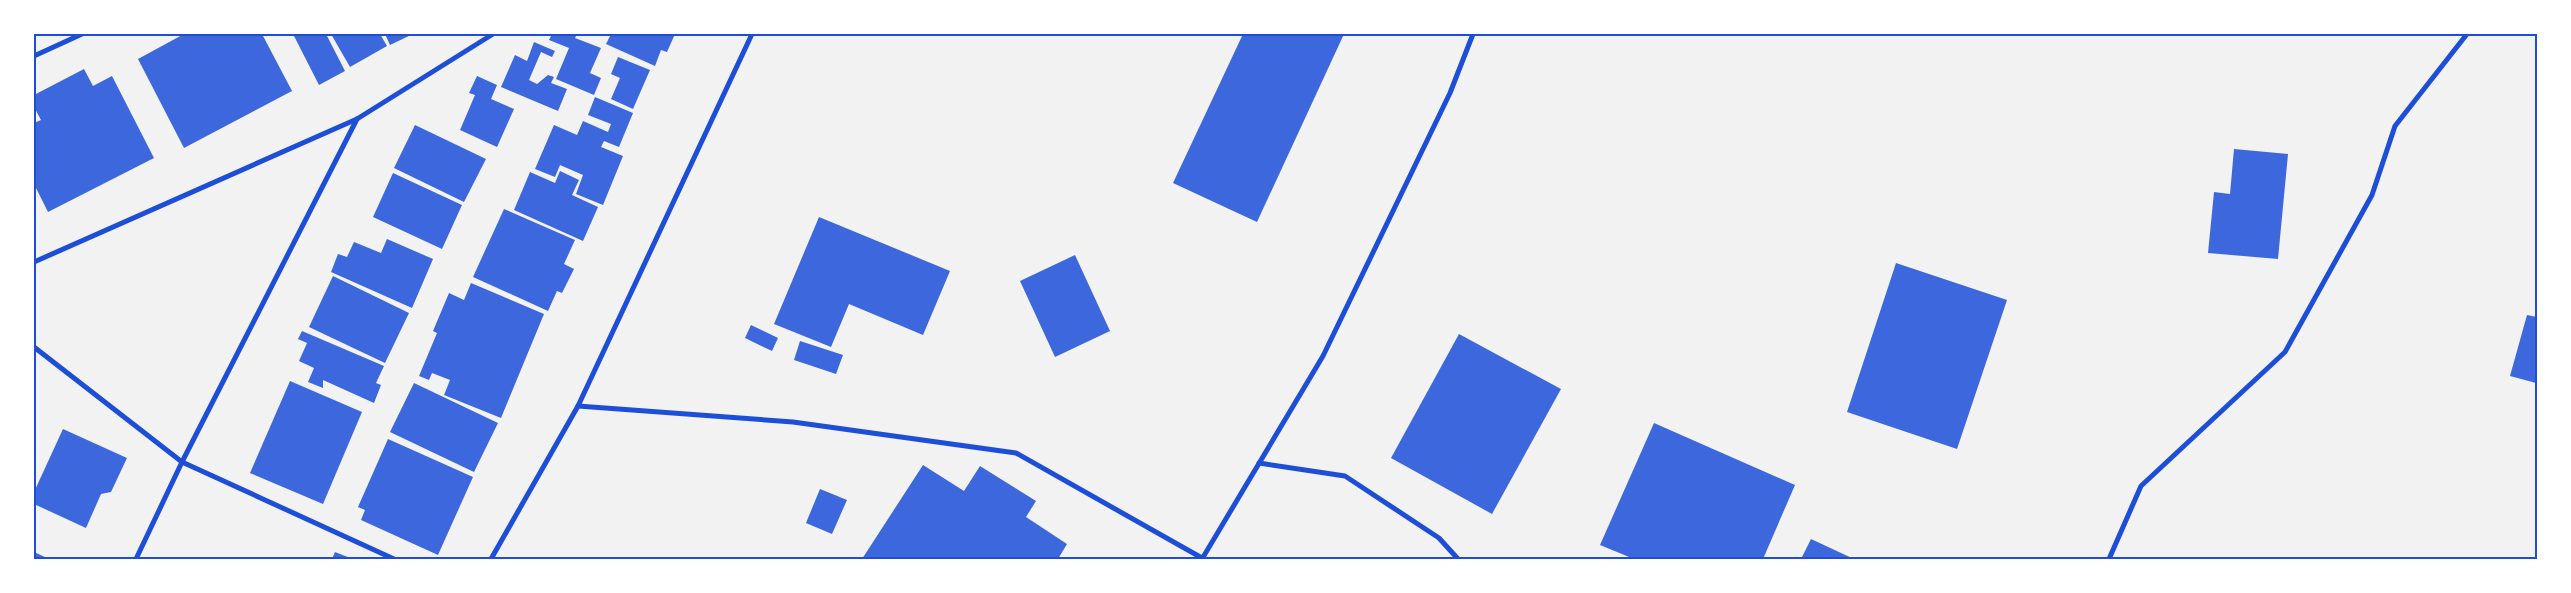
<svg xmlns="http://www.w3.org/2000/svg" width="2571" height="593" font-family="Barlow,sans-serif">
	<rect width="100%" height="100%" fill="#f2f2f2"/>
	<!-- building -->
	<g fill="#3d67dc">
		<polygon points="184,34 262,34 292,91 184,148 138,59"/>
		<polygon points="293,34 326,34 345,71 319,85"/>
		<polygon points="331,34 380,34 387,46 350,67"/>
		<polygon points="385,34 413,34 390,45"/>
		<polygon points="552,34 577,34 575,38 601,48 590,73 601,78 594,95 556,79 569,48 549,40"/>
		<polygon points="611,34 675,34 667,52 661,50 655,66 606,44"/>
		<polygon points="1243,34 1344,34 1257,222 1173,183"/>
		<polygon points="534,42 555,51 552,57 541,52 529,80 537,84 548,75 554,77 551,83 567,89 558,111 501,87 515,55 527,61"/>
		<polygon points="618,57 650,70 633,109 611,99 620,78 611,74"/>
		<polygon points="84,69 93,86 112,76 154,158 48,212 34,184 34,123 41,120 34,107 34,95"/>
		<polygon points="477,76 497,85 491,99 514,109 497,147 460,130 475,95 469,93"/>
		<polygon points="595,97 633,113 619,147 604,141 601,147 623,156 603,205 576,194 583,175 560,165 555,177 535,169 554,125 577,135 583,121 608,132 611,124 588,115"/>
		<polygon points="415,125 486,159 464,202 394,168"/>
		<polygon points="2234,149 2288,154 2278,259 2208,253 2214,192 2230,194"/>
		<polygon points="560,171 579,180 572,195 598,207 583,241 514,210 530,172 555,183"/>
		<polygon points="393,173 462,205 442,249 373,217"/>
		<polygon points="504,209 575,240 564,264 574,269 562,293 557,291 548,311 473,277"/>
		<polygon points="819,217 950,271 923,335 849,304 831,347 774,324"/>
		<polygon points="387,239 433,259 412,308 331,272 338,254 347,257 354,242 381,253"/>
		<polygon points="1075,255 1110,331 1055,357 1020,281"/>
		<polygon points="1896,263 2007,300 1957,449 1847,412"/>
		<polygon points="333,276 409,313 385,363 309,327"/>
		<polygon points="471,283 544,314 501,418 444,395 450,380 432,373 429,380 419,376 437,333 433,331 449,293 464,300"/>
		<polygon points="2527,315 2537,317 2536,383 2510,376"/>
		<polygon points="751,325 778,338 772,351 745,338"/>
		<polygon points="302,331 384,366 376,383 381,385 374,403 323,380 323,388 308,382 314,368 299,361 307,343 298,339"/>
		<polygon points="1459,334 1561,389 1492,514 1391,458"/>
		<polygon points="800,341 843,355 836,374 794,360"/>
		<polygon points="290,381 362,412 323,504 250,473"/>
		<polygon points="414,383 498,423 474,472 390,432"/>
		<polygon points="1654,423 1795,485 1763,559 1634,559 1600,545"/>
		<polygon points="63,429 127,458 111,492 101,494 86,528 34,504 34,492"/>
		<polygon points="388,439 473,477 438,555 361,520 365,510 358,507"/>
		<polygon points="923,465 964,491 980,466 1036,501 1026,517 1067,544 1058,559 862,559"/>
		<polygon points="820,489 847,500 832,534 806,523"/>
		<polygon points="1811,539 1854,559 1801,559"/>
		<polygon points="34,552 49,559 34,559"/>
		<polygon points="335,552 353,559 332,559"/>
	</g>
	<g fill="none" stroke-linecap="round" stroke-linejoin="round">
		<!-- minor -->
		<g stroke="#1d4ed8" stroke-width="5">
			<polyline points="34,56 82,34"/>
			<polyline points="357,119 182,462 394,559"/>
			<polyline points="34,262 357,119 493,34"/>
			<polyline points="34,347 182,462 136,559"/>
			<polyline points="578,406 793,422 1016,453 1202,558"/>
			<polyline points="1259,463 1345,476 1439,538 1458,559"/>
			<polyline points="491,559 578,406 752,34"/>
			<polyline points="1202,559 1323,356 1450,93 1473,34"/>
			<polyline points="2109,559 2141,486 2285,352 2372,195 2395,126 2467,34"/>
		</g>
	</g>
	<!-- border -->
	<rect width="2571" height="593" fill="none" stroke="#ffffff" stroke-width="70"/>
	<rect x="35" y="35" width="2501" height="523" fill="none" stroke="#1d4ed8" stroke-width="2"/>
</svg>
